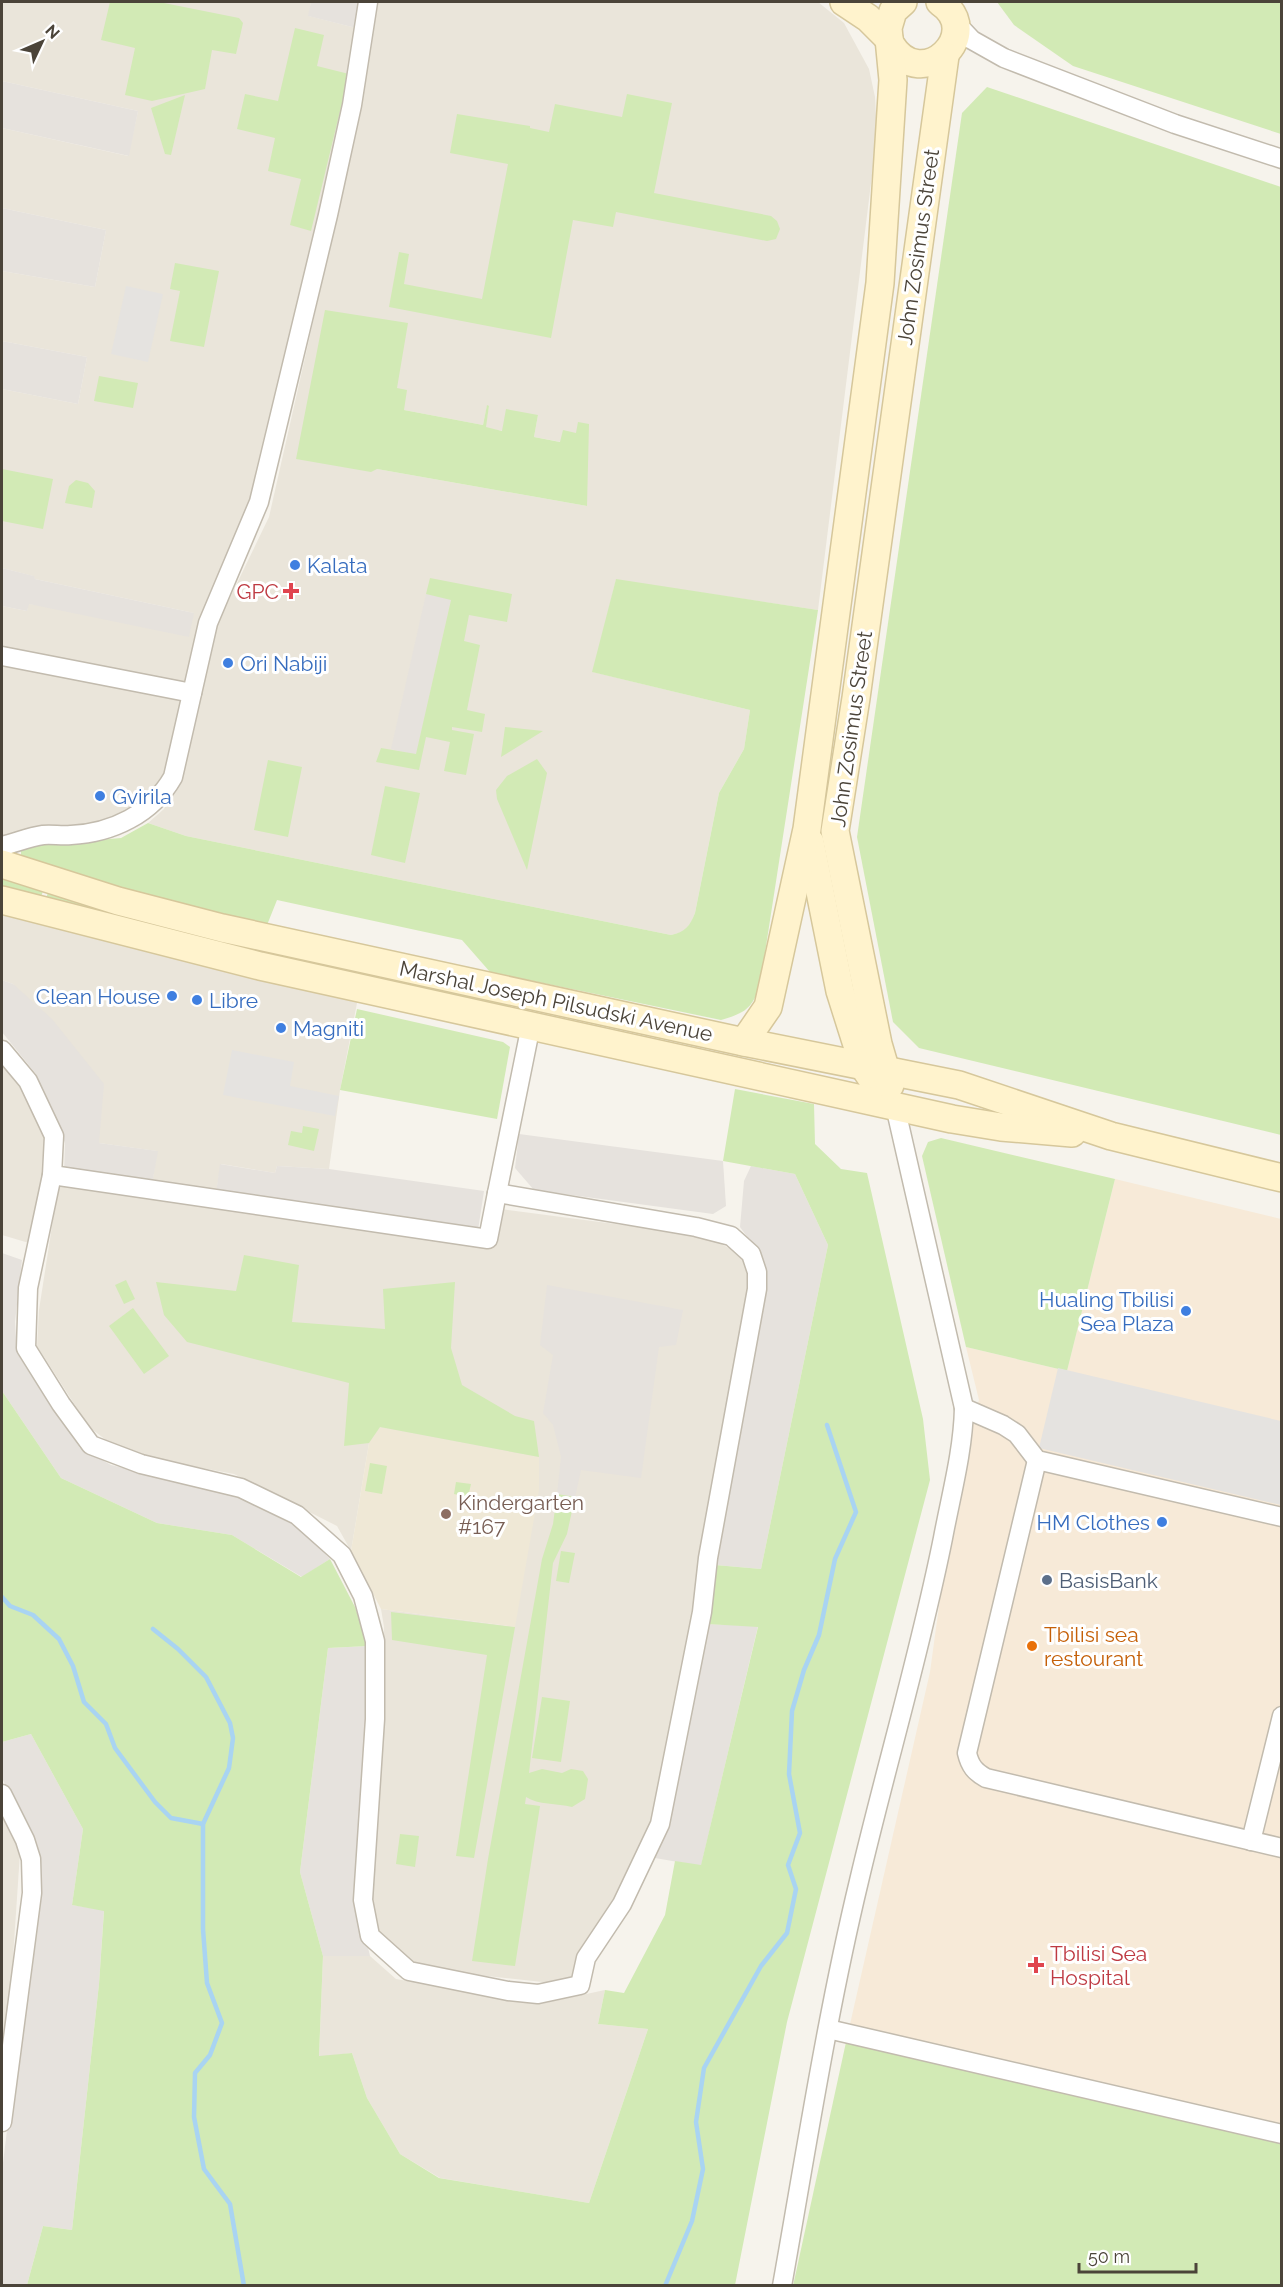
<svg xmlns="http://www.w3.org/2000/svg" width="1283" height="2287" font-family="Raleway,sans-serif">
	<rect width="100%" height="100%" fill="#f6f3ec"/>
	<!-- residential -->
	<g fill="#eae5da" fill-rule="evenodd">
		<polygon points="2,2 311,2 309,16 360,29 350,87 256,486 242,527 201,620 169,761 164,773 141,805 105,824 2,838 2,606 27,611 28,604 194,613 35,579 33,576 2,568 2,389 78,404 87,357 2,341 2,271 95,287 106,230 2,208 2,128 128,156 138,111 2,81"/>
		<path d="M375,2H818L844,23L869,69L875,97L877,135L818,610L616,580L593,672L750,710L744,749L719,793L695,913L691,923L683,932L671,935L186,836L148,823L164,809L182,775L210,639L269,517L340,203ZM487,406H489L485,428L503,431L538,415L534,437L561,442L576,433L587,506L377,469L404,410L483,425Z"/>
		<polygon points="2,910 358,998 340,1090 329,1169 277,1166 275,1173 221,1164 216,1193 152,1184 157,1151 99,1143 13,984 2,980"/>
		<polygon points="2,1065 27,1096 48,1144 29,1243 2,1235"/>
		<polygon points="59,1181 493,1245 500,1209 707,1236 743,1256 752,1293 652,1825 583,1967 561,1984 420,1969 380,1936 368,1906 383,1697 384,1627 381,1609 515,1627 369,1443 351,1551 337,1526 234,1474 123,1453 89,1427 37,1346 39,1310"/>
		<polygon points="2,1816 20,1853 8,2032 2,2073"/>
		<polygon points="323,1956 370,1956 396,1979 540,2004 605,1990 598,2024 648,2029 589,2203 440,2178 400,2154 367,2098 352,2053 319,2057"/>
	</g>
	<!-- commercial -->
	<polygon fill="#f7ead8" points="1115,1179 1281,1219 1281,2134 848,2033 930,1672 960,1453 979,1400 966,1347 1067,1371"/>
	<!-- industrial -->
	<g fill="#e6e2dd">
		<polygon points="311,2 363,2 360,29 308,16"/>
		<polygon points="2,81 138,111 129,156 2,128"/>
		<polygon points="2,208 106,230 95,287 2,271"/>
		<polygon points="2,341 87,357 78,404 2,389"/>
		<polygon points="2,568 34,576 35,579 194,613 189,637 29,604 27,611 2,606"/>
		<polygon points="426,594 451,599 416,755 391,749"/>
		<polygon points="2,980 13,984 52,1019 104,1084 99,1143 158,1151 152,1184 64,1173 65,1143 36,1074 2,1032"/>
		<polygon points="519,1134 723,1161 726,1206 713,1214 534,1190 515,1168"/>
		<polygon points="220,1164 275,1173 277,1166 329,1169 484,1191 478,1230 216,1193"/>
		<polygon points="751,1166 795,1174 828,1245 761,1569 715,1565 765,1284 762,1257 740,1227 744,1181"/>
		<polygon points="2,1253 22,1260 15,1322 17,1353 80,1448 111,1465 237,1496 303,1530 330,1559 302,1577 232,1535 157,1523 61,1478 2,1391"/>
		<polygon points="547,1285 683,1310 676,1345 659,1347 641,1478 581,1470 575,1497 557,1494 561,1457 553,1425 543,1413 553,1355 540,1345"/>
		<polygon points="707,1624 758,1626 701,1866 655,1858 676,1783"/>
		<polygon points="368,1646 358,1906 370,1956 323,1956 300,1872 328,1648"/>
		<polygon points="31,1734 83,1829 72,1905 104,1910 99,1984 72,2230 43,2226 27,2285 2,2285 2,2171 35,1903 39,1855 2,1778 2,1742"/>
	</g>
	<!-- education -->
	<polygon fill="#efe8d6" points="380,1427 539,1457 539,1490 515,1627 381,1609 351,1551 369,1443"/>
	<!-- green -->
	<g fill="#d2eab5">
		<polygon points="110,2 159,2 239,18 243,23 236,54 212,50 205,89 152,101 125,95 135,48 101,40"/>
		<polygon points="997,2 1281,2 1281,134 1073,66 1014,25"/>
		<polygon points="295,28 324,35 317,66 349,74 311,231 290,225 301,179 268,171 275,138 237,129 245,94 278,101"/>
		<polygon points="987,87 1281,187 1281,1135 919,1048 893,1022 857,837 962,113"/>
		<polygon points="627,94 672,103 654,193 771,216 777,221 780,229 776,239 767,241 616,212 613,227 573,220 551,338 389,307 399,252 409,254 404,284 482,299 508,164 450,153 457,114 530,126 530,128 549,132 555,104 622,117"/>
		<polygon points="185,95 171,155 165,154 151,108"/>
		<polygon points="175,263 219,271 204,347 170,341 180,291 170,289"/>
		<polygon points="325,310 408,323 397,388 407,390 404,410 483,425 487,405 489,406 486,427 502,431 506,409 538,415 534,437 560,442 563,430 576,433 578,422 589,424 587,506 377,469 371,472 296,459"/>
		<polygon points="99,376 138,383 133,408 94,401"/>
		<polygon points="2,469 53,479 43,529 2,521"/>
		<polygon points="76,480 88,483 95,491 92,508 65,503 69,486"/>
		<polygon points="430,578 512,594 507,622 469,615 464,641 480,645 467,710 485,714 482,732 452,727 452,730 474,734 466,775 444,771 450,742 426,737 419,770 376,762 381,748 416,754 451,600 426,594"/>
		<path d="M616,579L818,610L760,985C752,1009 745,1013 721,1020L490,972L462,940L277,900L267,925L160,903L21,857V849L28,846L121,838L148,823L186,836L671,935C685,932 690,926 695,913L719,793L744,749L750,710L592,672Z"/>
		<polygon points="505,727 543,731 501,757"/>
		<polygon points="537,759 547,773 527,870 497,799 496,790 507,776"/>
		<polygon points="268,760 302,767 288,837 254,830"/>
		<polygon points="385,786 420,793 405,863 371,855"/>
		<polygon points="2,878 43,891 41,897 2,886"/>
		<polygon points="48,892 240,943 238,949 46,899"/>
		<polygon points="245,944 512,1002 510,1009 244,950"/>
		<polygon points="357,1009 503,1042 510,1047 497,1119 340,1090"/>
		<polygon points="735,1089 814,1104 815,1144 841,1169 867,1173 923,1419 930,1480 787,2022 735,2285 27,2285 43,2226 72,2230 99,1984 104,1911 72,1905 83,1829 31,1734 2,1742 2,1391 61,1478 157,1523 232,1535 301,1577 330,1559 355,1607 368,1646 328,1648 300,1872 323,1956 319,2056 352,2053 367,2098 400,2154 439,2178 589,2203 648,2029 598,2024 605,1990 624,1993 665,1915 675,1861 701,1865 758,1627 707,1624 715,1565 761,1569 828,1245 795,1174 723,1161"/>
		<polygon points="303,1126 319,1129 314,1151 288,1145 291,1131 302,1133"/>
		<polygon points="941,1138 1115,1179 1067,1371 966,1347 922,1156 928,1142"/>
		<polygon points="244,1255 299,1265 292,1322 385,1329 383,1289 455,1282 451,1348 462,1385 515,1416 534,1421 539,1457 380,1427 369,1443 344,1446 349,1383 187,1342 164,1315 156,1282 236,1291"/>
		<polygon points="126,1280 135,1299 124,1304 115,1285"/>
		<polygon points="133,1308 169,1356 144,1374 109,1326"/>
		<polygon points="370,1463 387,1466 382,1494 365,1491"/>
		<polygon points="456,1482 471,1484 468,1497 454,1494"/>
		<path d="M557,1494L575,1497L567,1534L553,1563L529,1773L542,1769L562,1773L571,1769L583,1771L588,1779L585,1799L572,1807C557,1803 538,1805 526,1797L525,1804L540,1806L515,1966L472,1961L488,1859L542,1559L553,1524Z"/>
		<polygon points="561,1551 575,1553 569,1583 556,1581"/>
		<polygon points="391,1612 515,1627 474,1858 456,1856 487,1655 392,1640"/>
		<polygon points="542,1697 570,1701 561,1762 532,1758"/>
		<polygon points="400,1834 419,1836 415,1867 396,1864"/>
		<polygon points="848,2033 1281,2134 1281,2285 793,2286"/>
	</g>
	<!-- parking -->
	<g fill="#e5e3e0">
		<polygon points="126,286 163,294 148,362 111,354"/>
		<polygon points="232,1050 294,1062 290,1086 339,1096 335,1116 223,1095"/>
		<polygon points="1058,1368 1281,1421 1281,1505 1039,1448"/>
	</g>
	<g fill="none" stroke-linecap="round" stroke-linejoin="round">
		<!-- stream -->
		<g stroke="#a9d4f2" stroke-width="4.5">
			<polyline points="2,1597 10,1606 33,1615 59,1639 73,1666 84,1702 106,1724 115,1748 155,1802 171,1818 203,1824"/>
			<polyline points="153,1629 178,1649 206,1677 230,1723 233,1738 229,1768 203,1824 203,1929 207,1983 222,2023 210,2055 195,2073 194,2117 204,2169 230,2204 244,2286"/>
			<polyline points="665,2286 692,2221 703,2169 696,2122 704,2068 761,1966 787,1933 796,1889 788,1865 800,1833 789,1774 792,1711 804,1670 819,1635 835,1559 856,1512 827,1425"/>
		</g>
		<!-- street casing -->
		<g stroke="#c2bbae" stroke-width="21">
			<g id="street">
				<polyline points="955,22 972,40 1004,58 1175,124 1282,159"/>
				<polyline points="2,656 192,693"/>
				<path d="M2,846C15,843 29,837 43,835C52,834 61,836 71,835C112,833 152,814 173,777L208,623L259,502L328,215L352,105L368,2"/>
				<polyline points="2,1050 28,1081 54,1136 52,1175 28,1288 26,1348 61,1404 91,1445 141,1464 241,1488 297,1515 342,1555 363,1596 375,1641 375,1719 363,1900 370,1936 409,1971 508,1991 538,1994 580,1985 586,1958 622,1904 660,1824 702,1612 708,1558 757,1289 757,1272 751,1254 731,1236 696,1227 497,1193 531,1025"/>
				<polyline points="52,1175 488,1239 497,1193"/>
				<polyline points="964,1408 1003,1425 1017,1434 1037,1460 1282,1517"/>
				<path d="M1037,1460L967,1753C970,1766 975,1772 986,1778L1282,1848"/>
				<polyline points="2,1794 25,1840 31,1859 32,1893 2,2122"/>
				<polyline points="1251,1841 1282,1716"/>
				<polyline points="828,2029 1282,2134"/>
				<path d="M782,2286C806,2151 827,2014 859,1881C886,1766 920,1653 943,1538C951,1495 963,1452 964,1408L895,1106"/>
			</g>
		</g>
		<!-- secondary casing -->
		<g stroke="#d6c79b" stroke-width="30">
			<g id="secondary">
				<polyline points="844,2 868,18 889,39"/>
				<path d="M891,45C922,95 986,33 940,2"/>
				<polyline points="810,842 840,991 864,1067 872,1079"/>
				<polyline points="2,864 118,901 222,928 744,1042 959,1085 1111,1136 1282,1178"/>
				<polyline points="2,900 260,966 952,1119 1001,1127 1072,1133"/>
				<polyline points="744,1042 768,1007 807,829 880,283 893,80 888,28 893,11 903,2"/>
				<polyline points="890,1085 878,1044 835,831 856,698 945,56"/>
			</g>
		</g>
		<!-- street -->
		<use href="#street" stroke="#fff" stroke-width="18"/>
		<!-- secondary -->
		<use href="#secondary" stroke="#fff3cd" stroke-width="27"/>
	</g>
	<!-- markers -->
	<g fill="#3f7fe0" stroke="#fff" stroke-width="2">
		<circle cx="295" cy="565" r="6"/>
		<circle cx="228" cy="663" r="6"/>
		<circle cx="100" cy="796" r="6"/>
		<circle cx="172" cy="996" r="6"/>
		<circle cx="197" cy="1000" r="6"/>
		<circle cx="281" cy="1028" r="6"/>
		<circle cx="1186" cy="1311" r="6"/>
		<circle cx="1162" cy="1522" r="6"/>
	</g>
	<g fill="#e0444e" stroke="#fff" stroke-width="2">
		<path d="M288 582h6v6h6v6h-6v6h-6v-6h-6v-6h6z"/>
		<path d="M1033 1956h6v6h6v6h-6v6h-6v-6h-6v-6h6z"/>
	</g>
	<circle fill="#8d6e63" stroke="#fff" stroke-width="2" cx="446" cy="1514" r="6"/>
	<circle fill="#5c6f8a" stroke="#fff" stroke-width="2" cx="1047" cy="1580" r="6"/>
	<circle fill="#e8710a" stroke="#fff" stroke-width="2" cx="1032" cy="1646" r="6"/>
	<g text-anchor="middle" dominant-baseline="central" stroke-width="6" stroke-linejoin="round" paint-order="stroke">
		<!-- street labels -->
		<g font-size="21" fill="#4b4439" stroke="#fff">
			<text transform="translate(918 247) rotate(-82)">John Zosimus Street</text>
			<text transform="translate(851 729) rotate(-82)">John Zosimus Street</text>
			<text transform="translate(556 1001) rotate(12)">Marshal Joseph Pilsudski Avenue</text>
		</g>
		<!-- shop labels -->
		<g font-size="21" fill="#366cbe" stroke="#fff" text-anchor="start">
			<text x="307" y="565">Kalata</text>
			<text x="240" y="663">Ori Nabiji</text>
			<text x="112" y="796">Gvirila</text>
			<text x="160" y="996" text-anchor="end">Clean House</text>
			<text x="209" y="1000">Libre</text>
			<text x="293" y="1028">Magniti</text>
			<text x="1174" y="1299" text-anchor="end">Hualing Tbilisi<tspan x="1174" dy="24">Sea Plaza</tspan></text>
			<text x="1150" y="1522" text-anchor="end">HM Clothes</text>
		</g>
		<!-- health labels -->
		<g font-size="21" fill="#be3a42" stroke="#fff" text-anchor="end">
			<text x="279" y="591">GPC</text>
			<text x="1050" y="1953" text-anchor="start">Tbilisi Sea<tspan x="1050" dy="24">Hospital</tspan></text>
		</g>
		<!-- education labels -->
		<g font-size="21" fill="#785e54" stroke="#fff" text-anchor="start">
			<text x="458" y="1502">Kindergarten<tspan x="458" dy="24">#167</tspan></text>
		</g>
		<!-- service labels -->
		<g font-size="21" fill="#4e5e75" stroke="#fff" text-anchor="start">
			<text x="1059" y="1580">BasisBank</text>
		</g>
		<!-- food labels -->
		<g font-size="21" fill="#c56008" stroke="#fff" text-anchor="start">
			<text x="1044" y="1634">Tbilisi sea<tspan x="1044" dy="24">restourant</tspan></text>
		</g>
	</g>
	<!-- border -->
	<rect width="1283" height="2287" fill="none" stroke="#4b4439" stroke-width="6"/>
	<!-- north arrow -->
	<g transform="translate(42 42) rotate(46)" stroke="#ffffff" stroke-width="4.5" paint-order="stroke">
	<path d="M0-4.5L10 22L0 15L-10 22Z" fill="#4b4439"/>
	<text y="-9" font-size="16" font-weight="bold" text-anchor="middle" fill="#4b4439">N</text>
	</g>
	<!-- scale -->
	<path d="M1079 2263v9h117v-9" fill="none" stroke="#4b4439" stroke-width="3"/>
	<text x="1088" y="2263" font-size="18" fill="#4b4439" stroke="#ffffff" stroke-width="4.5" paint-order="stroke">50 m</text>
</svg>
